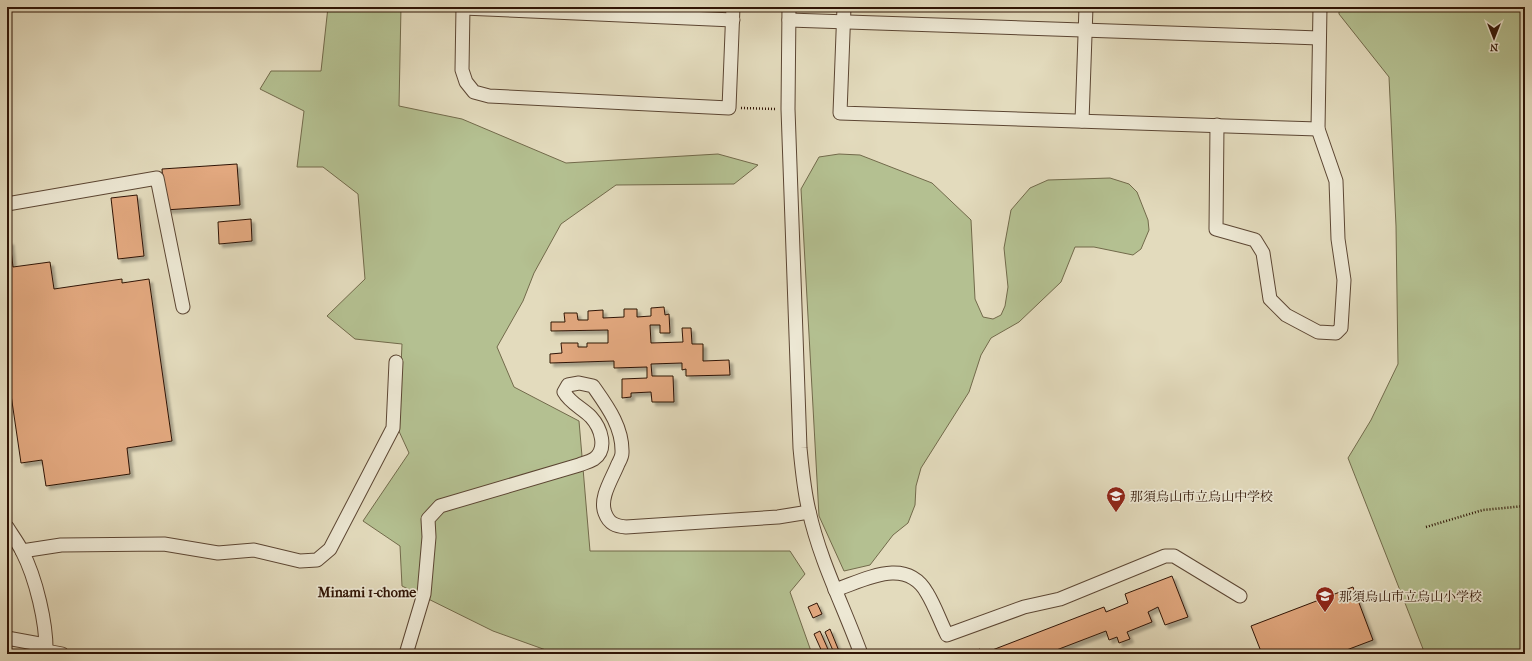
<svg xmlns="http://www.w3.org/2000/svg" width="1532" height="661" font-family="'IM FELL French Canon','Noto Serif JP',serif">
	<defs>
		<filter id="shadow"><feDropShadow dx="3.5" dy="3.5" stdDeviation="1" flood-color="#0004"/></filter>
	</defs>
	<rect width="100%" height="100%" fill="#e3dbbd"/>
	<filter id="stains"><feTurbulence type="fractalNoise" baseFrequency=".005" numOctaves="4"/><feColorMatrix values="0 0 0 0 .2 0 0 0 0 .09 0 0 0 0 .02 0 0 0 .5 -.17"/></filter>
	<radialGradient id="worn" r=".72"><stop offset=".6" stop-color="#630" stop-opacity="0"/><stop offset="1" stop-color="#630" stop-opacity=".3"/></radialGradient>
	<!-- green -->
	<g fill="#b4c091" stroke="#726a4b">
		<polygon points="328,7 401,7 399,106 462,119 566,163 718,154 758,165 734,184 616,185 561,224 534,273 523,301 497,347 514,387 579,421 590,551 790,551 805,574 790,592 812,654 557,654 493,631 402,586 400,546 363,521 409,453 398,429 402,344 355,339 327,316 365,279 358,194 323,167 297,167 304,111 260,89 271,71 321,71"/>
		<polygon points="1339,7 1525,7 1525,654 1425,654 1348,458 1371,420 1398,364 1396,226 1389,77 1339,14"/>
		<polygon points="839,154 860,155 932,183 971,220 975,299 983,317 993,319 1001,315 1005,306 1008,287 1004,248 1011,210 1030,188 1048,180 1110,178 1129,184 1137,192 1148,220 1149,230 1141,249 1133,255 1094,247 1075,247 1061,282 1019,322 991,338 981,355 969,392 921,468 916,486 915,505 908,523 893,535 870,565 844,571 819,516 801,189 819,157"/>
	</g>
	<!-- building -->
	<g fill="#e2a87f" stroke="#2f1405" filter="url(#shadow)">
		<polygon points="237,164 240,205 165,210 162,169"/>
		<polygon points="137,195 144,256 118,259 111,198"/>
		<polygon points="251,219 252,241 219,244 218,222"/>
		<polygon points="10,241 13,267 50,262 54,289 122,279 122,283 149,279 172,441 127,448 130,474 46,486 42,460 21,463 10,388 7,389 7,242"/>
		<polygon points="664,307 665,315 669,314 670,333 660,333 660,325 650,325 651,343 683,342 682,328 691,328 692,344 703,344 703,361 729,360 730,375 686,376 686,369 682,370 682,363 651,364 652,376 673,376 674,402 652,402 651,392 631,393 631,397 622,398 622,379 647,378 647,367 614,368 614,361 550,363 550,354 562,353 561,343 578,343 578,347 587,347 587,343 608,343 608,330 551,331 551,322 565,322 564,313 577,313 578,320 588,320 588,311 603,310 603,318 624,317 624,309 637,309 637,317 651,316 651,308"/>
		<polygon points="1172,576 1188,617 1165,625 1158,607 1148,612 1152,622 1127,632 1130,639 1119,643 1117,637 1109,640 1106,631 1046,654 968,654 980,649 982,654 1104,607 1106,612 1128,603 1125,594"/>
		<polygon points="1353,587 1373,640 1336,654 1262,654 1251,626"/>
		<polygon points="817,603 822,614 813,618 808,607"/>
		<polygon points="830,629 839,651 834,653 825,632"/>
		<polygon points="820,631 830,654 823,654 814,634"/>
	</g>
	<g fill="none" stroke-linecap="round" stroke-linejoin="round">
		<!-- minor casing -->
		<g stroke="#5c4633" stroke-width="15">
			<g id="minor">
				<polyline points="463,7 462,70 466,82 474,92 489,96 729,108 733,7"/>
				<path d="M789,7L788,109L800,448C802,469 804,491 809,511C820,561 844,607 861,654"/>
				<polyline points="844,7 840,113 1318,129"/>
				<polyline points="463,8 733,20"/>
				<polyline points="789,20 1319,38"/>
				<polyline points="1082,121 1086,7"/>
				<polyline points="1217,125 1216,229 1255,240 1263,253 1270,299 1286,315 1318,332 1336,333 1341,328 1344,280 1338,239 1336,181 1318,129 1320,7"/>
				<polyline points="7,204 157,178 183,307"/>
				<path d="M7,527C12,535 18,543 22,551C36,578 47,624 46,654"/>
				<polyline points="22,551 61,545 164,544 218,553 254,550 300,561 317,560 330,549 393,428 396,362"/>
				<path d="M835,590C865,580 906,556 927,593C935,606 940,621 947,635L1024,607L1060,599L1165,556H1174L1240,596"/>
				<polyline points="7,638 45,645"/>
				<polyline points="46,651 62,654"/>
				<path d="M406,654L424,594L429,537L428,519L440,506L579,465C584,463 589,462 594,459C608,449 601,428 591,417C582,408 570,403 564,392L568,385L579,383L593,386C607,406 623,427 622,453C622,457 620,460 618,464C612,479 599,498 605,513C609,524 616,526 626,527L778,517L809,512"/>
			</g>
		</g>
		<!-- path -->
		<g stroke="#2f1405" stroke-width="2.5" stroke-dasharray="1 2" stroke-linecap="butt">
			<polyline points="741,108 776,109"/>
			<polyline points="1426,527 1483,510 1525,506"/>
		</g>
		<!-- minor -->
		<use href="#minor" stroke="#ede8d4" stroke-width="13"/>
	</g>
	<!-- icons -->
	<defs>
		<g id="school-pin" transform="scale(1)"><path d="M0 17L-7.5 6A9.5 9.5 0 1 1 7.5 6Z" fill="#8f2418" stroke="#ede8d4"/><path d="M0-5L7-2L0 1L-7-2ZM-4 1L0 2.5L4 1V4Q0 6-4 4Z" fill="#fff"/></g>
	</defs>
	<g fill-rule="evenodd">
		<use href="#school-pin" x="1116" y="496"/>
		<use href="#school-pin" x="1325" y="596"/>
	</g>
	<g text-anchor="middle" dominant-baseline="central" stroke-width="3.5" stroke-linejoin="round" paint-order="stroke">
		<!-- poi labels -->
		<g font-size="13" fill="#2f1405" stroke="#ede8d4" text-anchor="start">
			<text x="1130" y="496">那須烏山市立烏山中学校</text>
			<text x="1339" y="596">那須烏山市立烏山小学校</text>
		</g>
		<!-- neighbourhood labels -->
		<g font-size="14" font-weight="bold" fill="#2f1405" stroke="#ede8d4">
			<text x="367" y="592">Minami 1-chome</text>
		</g>
	</g>
	<!-- margin -->
	<rect width="1532" height="661" fill="none" stroke="#e3dbbd" stroke-width="24"/>
	<rect x="8" y="8" width="1516" height="645" fill="none" stroke="#2f1405" stroke-width="2"/>
	<rect x="12" y="12" width="1508" height="637" fill="none" stroke="#2f1405"/>
	<!-- north arrow -->
	<g transform="translate(1494 38) rotate(180)" stroke="#ede8d4" stroke-width="3" paint-order="stroke">
	<path d="M0-3L7 15L0 10L-7 15Z" fill="#2f1405"/>
	<text y="-6" font-size="11" font-weight="bold" text-anchor="middle" fill="#2f1405">N</text>
	</g>
	<rect width="100%" height="100%" filter="url(#stains)"/>
	<rect width="100%" height="100%" fill="url(#worn)"/>
</svg>
